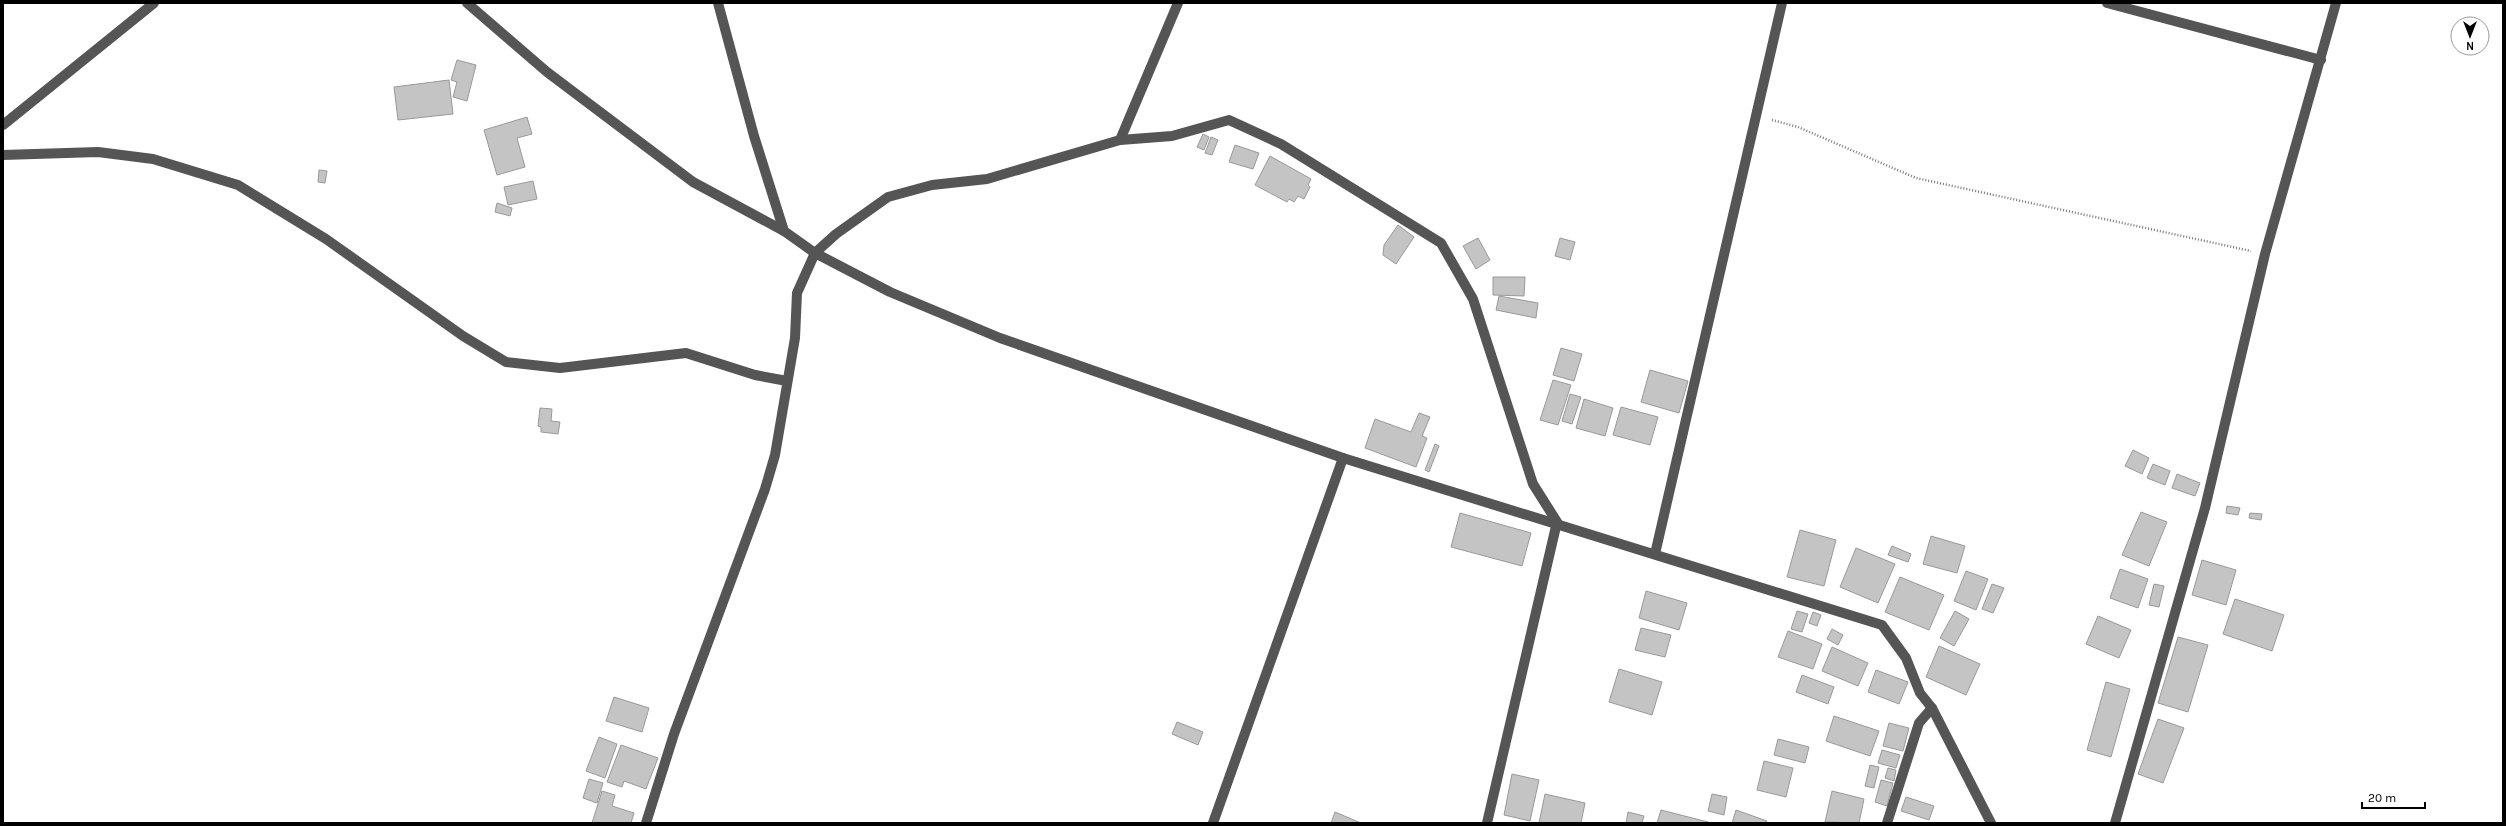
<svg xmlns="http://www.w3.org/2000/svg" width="2506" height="826" font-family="Karla,sans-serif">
	<rect width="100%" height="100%" fill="#fff"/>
	<!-- building -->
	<g fill="#c4c4c4" stroke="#999">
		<polygon points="457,60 476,65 467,101 453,97 457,82 451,80"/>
		<polygon points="449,80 453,114 398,120 394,87"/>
		<polygon points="527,117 532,134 517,138 525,167 497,175 484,130"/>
		<polygon points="1203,134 1209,137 1204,150 1197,147"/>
		<polygon points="1211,137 1218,140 1212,155 1205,153"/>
		<polygon points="1235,145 1259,153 1253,169 1229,162"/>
		<polygon points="1270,156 1311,179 1308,185 1310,187 1304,199 1298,196 1294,202 1289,199 1287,202 1255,185"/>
		<polygon points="319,170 327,171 325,183 318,182"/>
		<polygon points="533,181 537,199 508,205 504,187"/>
		<polygon points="497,203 512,208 510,216 495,212"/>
		<polygon points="1398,225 1414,237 1396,264 1383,255 1384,245"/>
		<polygon points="1478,238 1490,260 1476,269 1463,246"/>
		<polygon points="1560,238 1575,242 1570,260 1555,256"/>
		<polygon points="1493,277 1525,277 1524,296 1493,295"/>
		<polygon points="1499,296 1538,303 1536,318 1496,310"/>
		<polygon points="1561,348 1582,354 1574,381 1553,375"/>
		<polygon points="1650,370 1688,381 1679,413 1641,402"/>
		<polygon points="1553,380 1571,385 1558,425 1540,420"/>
		<polygon points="1570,394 1581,397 1572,424 1562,421"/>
		<polygon points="1584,399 1613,408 1605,436 1576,428"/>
		<polygon points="1621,407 1658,417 1650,445 1613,435"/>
		<polygon points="540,408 552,409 551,421 560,422 558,434 541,432 541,427 538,426"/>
		<polygon points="1419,413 1430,417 1422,436 1427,438 1416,467 1365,448 1375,419 1411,432"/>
		<polygon points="1435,444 1439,446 1429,472 1425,470"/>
		<polygon points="2133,450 2149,458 2142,474 2125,466"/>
		<polygon points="2153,464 2170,471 2165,485 2147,478"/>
		<polygon points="2177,474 2200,483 2195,496 2172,488"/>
		<polygon points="2227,506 2240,508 2238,515 2226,513"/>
		<polygon points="2141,512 2167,522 2149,566 2122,555"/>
		<polygon points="1460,513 1531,533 1522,566 1451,547"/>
		<polygon points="2250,513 2262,514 2261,520 2249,518"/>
		<polygon points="1800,530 1836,540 1824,586 1787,577"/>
		<polygon points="1931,536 1965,546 1957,573 1923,564"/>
		<polygon points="1892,546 1911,554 1908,562 1888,555"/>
		<polygon points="1856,548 1895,564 1878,603 1840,587"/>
		<polygon points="2202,560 2236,570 2226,605 2192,595"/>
		<polygon points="2120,569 2148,579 2138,608 2110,598"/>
		<polygon points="1966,571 1988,579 1976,610 1954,601"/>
		<polygon points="1900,577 1944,595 1929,630 1885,612"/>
		<polygon points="1992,584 2004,588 1993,613 1982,609"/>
		<polygon points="2154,584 2164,586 2159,607 2149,605"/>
		<polygon points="1646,591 1687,603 1679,630 1639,618"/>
		<polygon points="2235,599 2284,615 2272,651 2223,634"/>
		<polygon points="1797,611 1808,614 1802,632 1791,629"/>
		<polygon points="1955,611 1969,619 1954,646 1940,638"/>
		<polygon points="1813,612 1821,615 1817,626 1809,623"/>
		<polygon points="2098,616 2131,630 2119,658 2086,644"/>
		<polygon points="1641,628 1671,635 1665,657 1635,650"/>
		<polygon points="1832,629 1843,635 1838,645 1827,639"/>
		<polygon points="1788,631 1822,644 1813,669 1778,657"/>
		<polygon points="2178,637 2208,645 2188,712 2158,703"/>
		<polygon points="1939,646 1980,664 1966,695 1926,677"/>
		<polygon points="1832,647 1868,663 1858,686 1822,671"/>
		<polygon points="1619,669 1662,682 1652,715 1609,702"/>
		<polygon points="1876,670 1908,682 1899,704 1868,692"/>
		<polygon points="1802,675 1834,687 1828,704 1796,692"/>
		<polygon points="2106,682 2130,689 2111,757 2087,750"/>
		<polygon points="614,697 649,708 642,732 606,721"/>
		<polygon points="1834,716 1879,731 1870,756 1826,741"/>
		<polygon points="2158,719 2184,728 2163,783 2138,774"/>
		<polygon points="1177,722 1203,732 1198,745 1172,734"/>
		<polygon points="1889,723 1909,728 1903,751 1883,746"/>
		<polygon points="599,737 617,744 605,778 586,771"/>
		<polygon points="1778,739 1809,747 1805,763 1774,755"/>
		<polygon points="621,745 658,758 646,789 624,781 622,787 607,782"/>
		<polygon points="1882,750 1900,755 1896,768 1878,763"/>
		<polygon points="1764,761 1793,768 1786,797 1757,790"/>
		<polygon points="1870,765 1879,767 1874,788 1865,786"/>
		<polygon points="1888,768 1896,770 1894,781 1885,778"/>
		<polygon points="1512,774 1539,780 1530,821 1504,815"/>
		<polygon points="589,779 603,783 597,803 583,798"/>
		<polygon points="1881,780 1893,783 1887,806 1875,802"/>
		<polygon points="602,791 615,795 612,806 634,813 631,823 592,823"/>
		<polygon points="1832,791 1864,799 1859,823 1825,822"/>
		<polygon points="1545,794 1585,803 1581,823 1539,823"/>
		<polygon points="1712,794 1727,797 1724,815 1708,811"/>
		<polygon points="1906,797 1934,806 1929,820 1901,811"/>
		<polygon points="1661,810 1712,823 1657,823"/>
		<polygon points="1736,810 1767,821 1766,823 1732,823"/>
		<polygon points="1335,812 1361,823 1331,823"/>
		<polygon points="1628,812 1644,816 1642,823 1626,823"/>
	</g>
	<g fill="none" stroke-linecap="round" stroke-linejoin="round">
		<!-- path -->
		<polyline stroke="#777" stroke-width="2.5" stroke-dasharray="1 2" stroke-linecap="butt" points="1772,120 1798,127 1916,178 2251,251"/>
		<!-- minor -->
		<g stroke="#555" stroke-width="10">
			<polyline points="467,3 547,72 693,182 784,231 815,253 890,292 1000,338 1343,458 1882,625 1906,658 1920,693 1932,708 1991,823"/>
			<polyline points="718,3 754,136 784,231"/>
			<polyline points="2107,3 2321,60"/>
			<polyline points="3,125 154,3"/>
			<polyline points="1120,140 1178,3"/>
			<polyline points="3,155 98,152 153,159 238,185 326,239 463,336 506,362 560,368 686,353 755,375 787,381"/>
			<polyline points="1655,554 1782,3"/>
			<polyline points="646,823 674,734 765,489 775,455 795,338 797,293 815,253 836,234 888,197 932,185 987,179 1120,140 1172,136 1229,120 1281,144 1441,243 1473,299 1533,484 1557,522 1487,823"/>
			<polyline points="1213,823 1343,458"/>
			<polyline points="1887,823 1919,723 1932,708"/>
			<polyline points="2115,823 2205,508 2265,254 2336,3"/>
		</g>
	</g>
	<!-- border -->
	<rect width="2506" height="826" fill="none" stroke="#000000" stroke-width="8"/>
	<!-- north arrow -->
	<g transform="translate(2470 36) rotate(180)"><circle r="19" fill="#ffffff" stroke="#999999"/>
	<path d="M0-3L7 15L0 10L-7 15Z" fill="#000000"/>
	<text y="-6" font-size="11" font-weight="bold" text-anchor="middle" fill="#000000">N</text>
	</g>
	<!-- scale -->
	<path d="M2362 802v6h63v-6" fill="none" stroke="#000000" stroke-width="2"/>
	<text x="2368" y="802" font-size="12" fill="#000000" stroke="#ffffff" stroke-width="3" paint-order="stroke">20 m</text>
</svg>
